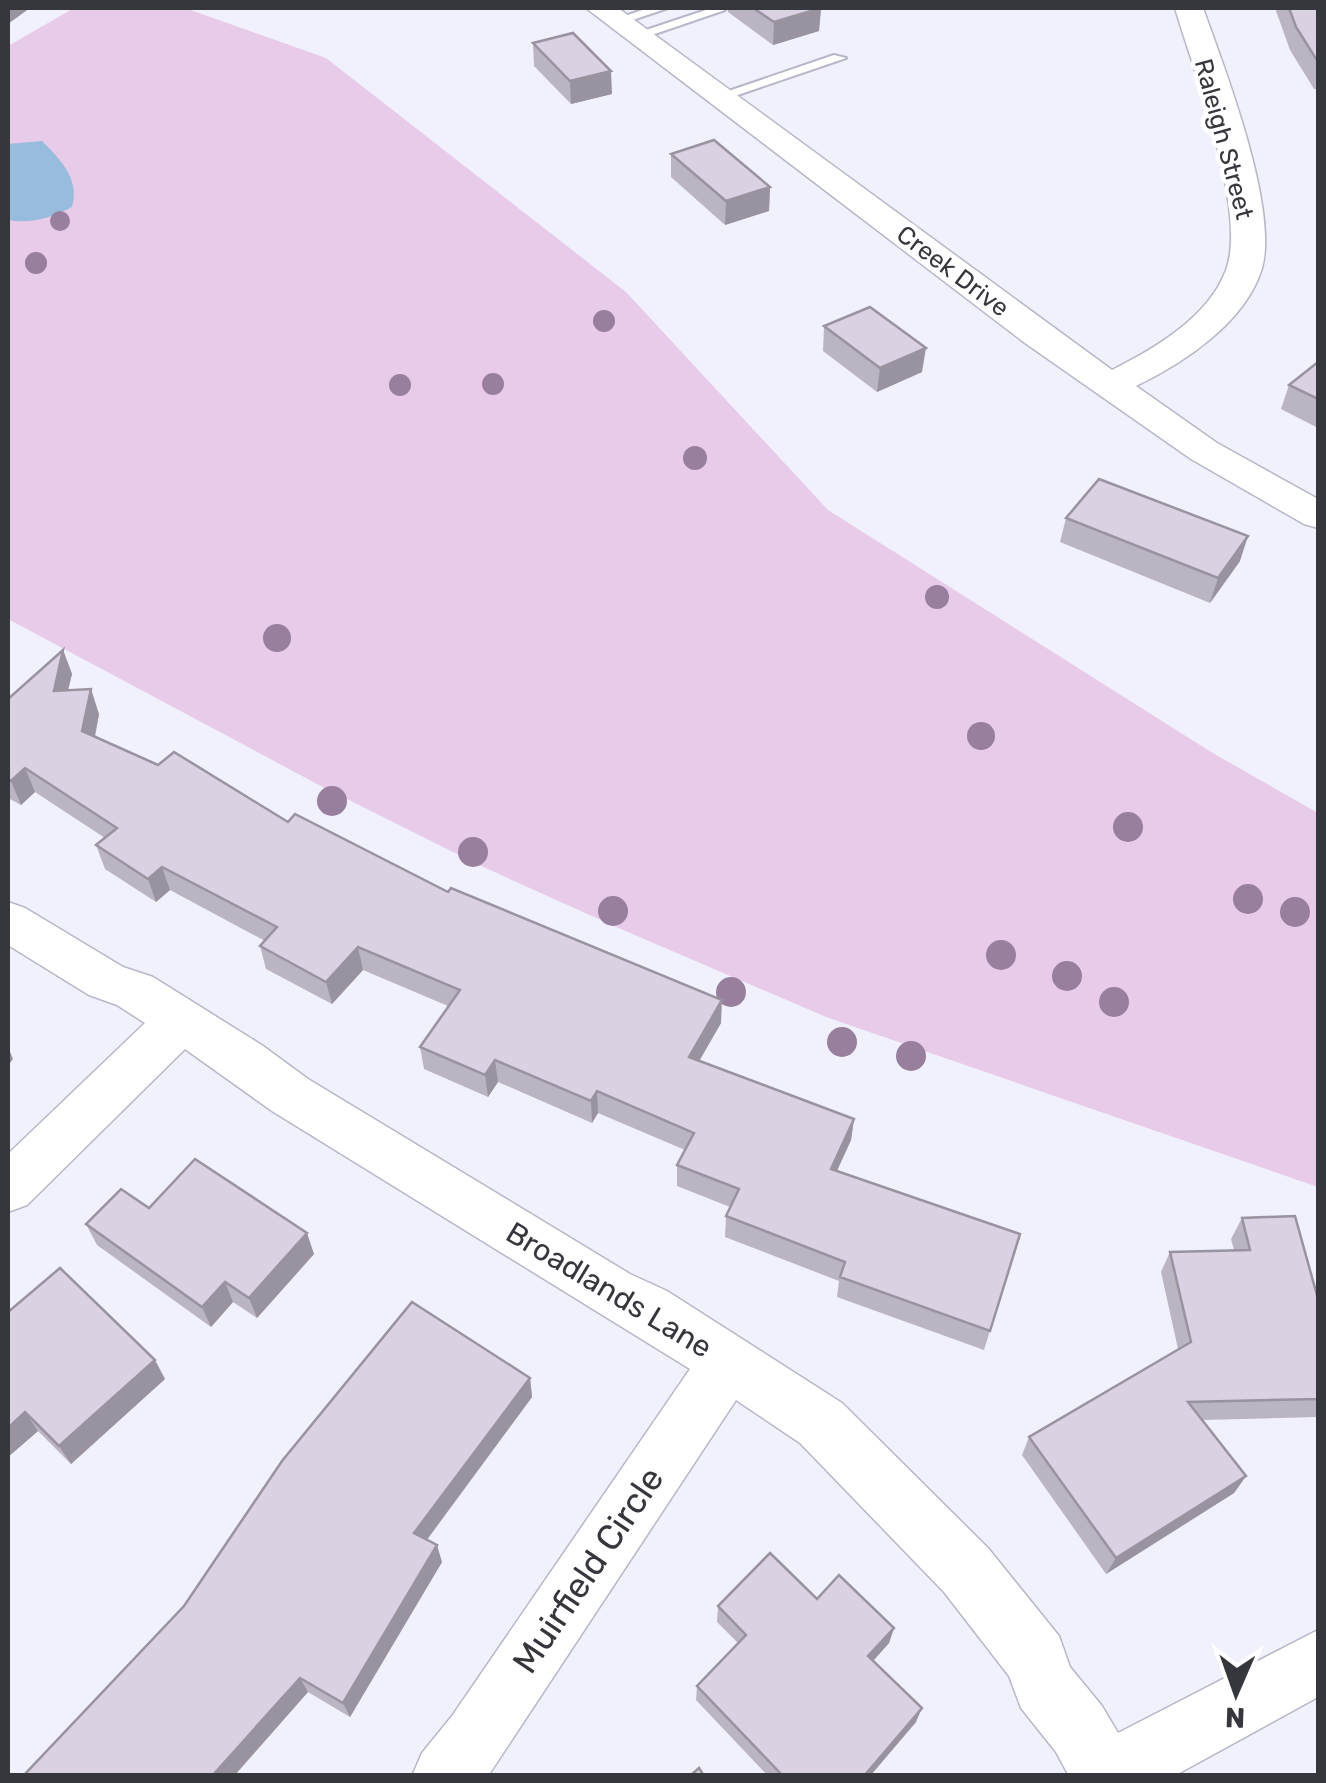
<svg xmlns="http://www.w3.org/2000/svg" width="1326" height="1783" font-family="Rubik,sans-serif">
	<rect width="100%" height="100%" fill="#f1f1fd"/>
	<!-- green -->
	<polygon fill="#e8cbe8" points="74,8 185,8 326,58 626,292 828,510 1211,752 1318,813 1318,1187 826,1017 623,930 481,866 319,785 8,619 8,46"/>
	<!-- water -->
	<path fill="#97bcdd" d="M42,141C60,159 80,179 72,207C52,218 30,224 8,220V144Z"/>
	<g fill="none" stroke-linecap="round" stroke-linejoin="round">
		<!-- service casing -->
		<g stroke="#b7b7c9" stroke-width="4">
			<g id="service">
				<polygon points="648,8 668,8 618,25 611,21"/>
				<polygon points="712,8 725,10 643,38 631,35"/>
				<polygon points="834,55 846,58 726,99 714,96"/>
			</g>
		</g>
		<!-- minor casing -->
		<g stroke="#b7b7c9" stroke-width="3">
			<g id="minor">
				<path d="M586,8H618L1112,370C1154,349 1209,317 1226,270C1248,212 1193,69 1175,8H1203C1224,67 1279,208 1262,268C1246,322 1184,363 1136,386L1217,443L1318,499V528L1304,524L1191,459L1025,343Z"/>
				<polygon points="8,902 25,908 123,967 153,977 263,1046 308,1079 630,1274 667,1291 842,1403 988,1548 1059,1636 1070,1667 1102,1706 1118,1733 1318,1630 1318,1697 1174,1776 1069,1776 1056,1752 1021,1708 1009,1676 944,1592 800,1443 736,1400 488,1776 412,1776 422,1753 452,1716 690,1369 272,1111 185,1049 27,1205 8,1212 8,1154 145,1023 117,1005 89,995 8,945"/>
			</g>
		</g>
		<!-- service -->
		<use href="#service" fill="#fff" fill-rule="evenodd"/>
		<!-- minor -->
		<use href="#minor" fill="#fff" fill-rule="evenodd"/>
	</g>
	<!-- trees -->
	<g fill="#977f9d">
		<circle cx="60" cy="221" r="10"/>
		<circle cx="36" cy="263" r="11"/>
		<circle cx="604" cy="321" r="11"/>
		<circle cx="493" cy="384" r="11"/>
		<circle cx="400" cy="385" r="11"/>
		<circle cx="695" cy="458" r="12"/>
		<circle cx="937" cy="597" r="12"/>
		<circle cx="277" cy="638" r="14"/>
		<circle cx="981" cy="736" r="14"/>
		<circle cx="332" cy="801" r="15"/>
		<circle cx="1128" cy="827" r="15"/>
		<circle cx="473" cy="852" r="15"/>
		<circle cx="1248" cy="899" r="15"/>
		<circle cx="613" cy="911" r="15"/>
		<circle cx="1295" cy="912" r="15"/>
		<circle cx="1001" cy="955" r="15"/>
		<circle cx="1067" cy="976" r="15"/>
		<circle cx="731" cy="992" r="15"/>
		<circle cx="1114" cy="1002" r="15"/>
		<circle cx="842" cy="1042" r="15"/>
		<circle cx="911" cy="1056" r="15"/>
	</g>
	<!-- wall -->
	<g fill="#bbb5c3">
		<polygon points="726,8 821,8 819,31 773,45 728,12 728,8"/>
		<polygon points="1062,8 1116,8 1063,10"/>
		<polygon points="1275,8 1318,8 1318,89 1314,89 1290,50"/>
		<polygon points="533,43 612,94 571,104 534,66"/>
		<polygon points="671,154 770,187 769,211 725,225 671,177"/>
		<polygon points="824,326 922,372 877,392 823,351"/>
		<polygon points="1318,362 1318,428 1281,409 1289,385"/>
		<polygon points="1066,518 1240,561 1210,603 1060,542"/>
		<polygon points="63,650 72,674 68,690 99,714 95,737 448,892 721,1023 699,1060 854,1119 851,1140 837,1171 1020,1234 984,1350 837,1297 839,1281 725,1237 726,1216 730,1207 677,1186 677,1165 685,1150 598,1113 592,1123 498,1082 488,1097 424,1069 420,1047 448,1006 363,970 332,1004 266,969 260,946 265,941 170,890 156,902 105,869 96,845 105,838 35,792 21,805 8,798 8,699"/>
		<polygon points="149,1208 314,1254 257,1318 233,1302 211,1327 97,1245 86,1224"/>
		<polygon points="1242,1218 1318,1299 1318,1417 1202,1420 1246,1476 1234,1493 1106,1574 1022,1455 1029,1437 1178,1349 1161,1272 1170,1252 1234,1250 1231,1239"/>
		<polygon points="8,1312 165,1379 71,1464 38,1431 8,1457"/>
		<polygon points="530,1378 532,1397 427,1540 442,1562 350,1717 308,1692 234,1776 28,1776"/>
		<polygon points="817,1599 894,1628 889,1643 873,1661 916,1722 870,1776 768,1776 696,1700 697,1686 738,1643 717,1622 718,1606"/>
	</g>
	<!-- shaded-wall -->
	<g fill="#99939f">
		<polygon points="8,8 30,8 8,24"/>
		<polygon points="821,8 819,31 773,45 774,22"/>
		<polygon points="611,71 612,94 571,104 570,81"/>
		<polygon points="770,187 769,211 725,225 726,201"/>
		<polygon points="926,348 922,372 877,392 880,368"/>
		<polygon points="1248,536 1240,561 1210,603 1218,578"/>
		<polygon points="63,650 72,674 62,715 54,691"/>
		<polygon points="91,689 99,714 91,755 82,731"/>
		<polygon points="25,768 35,792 21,805 11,781"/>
		<polygon points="162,867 170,890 156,902 148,879"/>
		<polygon points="358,947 363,970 332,1004 326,982"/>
		<polygon points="722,1000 721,1023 689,1079 689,1057"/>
		<polygon points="8,1047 13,1059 8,1066"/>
		<polygon points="495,1060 498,1082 488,1097 485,1075"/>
		<polygon points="597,1091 598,1113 592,1123 591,1101"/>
		<polygon points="854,1119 851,1140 828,1190 831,1169"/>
		<polygon points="307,1233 314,1254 257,1318 249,1298"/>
		<polygon points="225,1282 233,1302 211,1327 202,1307"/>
		<polygon points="155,1360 165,1379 71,1464 59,1446"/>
		<polygon points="530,1378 532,1397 419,1550 414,1533"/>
		<polygon points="25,1412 38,1431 8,1457 8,1428"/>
		<polygon points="1246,1476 1234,1493 1106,1574 1116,1558"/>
		<polygon points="437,1545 442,1562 350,1717 343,1703"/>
		<polygon points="894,1628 889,1643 864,1671 868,1656"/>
		<polygon points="300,1678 308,1692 234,1776 212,1776"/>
		<polygon points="922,1708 916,1722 870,1776 864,1776"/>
	</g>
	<!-- building -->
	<g fill="#dad2e3" stroke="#99939f" stroke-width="2.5">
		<polygon points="753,8 821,8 774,22"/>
		<polygon points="1289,8 1318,8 1318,62 1296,27"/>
		<polygon points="573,33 611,71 570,81 533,43"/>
		<polygon points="714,140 770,187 726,201 671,154"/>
		<polygon points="870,307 926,348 880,368 824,326"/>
		<polygon points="1318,362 1318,399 1289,385"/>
		<polygon points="1099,479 1248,536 1218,578 1066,518"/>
		<polygon points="63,650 54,691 91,689 82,731 158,765 174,752 288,822 295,814 448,892 451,888 722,1000 689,1057 854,1119 831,1169 1020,1234 990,1331 840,1277 845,1262 726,1216 739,1189 677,1165 694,1133 597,1091 591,1101 495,1060 485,1075 420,1047 460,990 358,947 326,982 260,946 277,927 162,867 148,879 96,845 117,828 25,768 11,781 8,779 8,699"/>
		<polygon points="195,1159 307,1233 249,1298 225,1282 202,1307 86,1224 121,1189 149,1208"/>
		<polygon points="1295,1216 1318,1299 1318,1399 1188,1402 1246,1476 1116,1558 1029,1437 1191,1342 1170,1252 1250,1250 1242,1218"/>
		<polygon points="60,1268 155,1360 59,1446 25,1412 8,1428 8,1312"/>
		<polygon points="412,1302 530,1378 414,1533 437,1545 343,1703 300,1678 212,1776 28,1776 26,1773 184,1606 282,1461"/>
		<polygon points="770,1553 817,1599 839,1575 894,1628 868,1656 922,1708 864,1776 783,1776 697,1686 746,1635 718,1606"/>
		<polygon points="699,1768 704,1776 690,1776"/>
	</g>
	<g text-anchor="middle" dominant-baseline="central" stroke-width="9" stroke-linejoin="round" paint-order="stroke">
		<!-- far-street labels -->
		<g font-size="25" fill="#36363d" stroke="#fff">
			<text transform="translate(1224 139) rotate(75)">Raleigh Street</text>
			<text transform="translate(953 271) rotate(37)">Creek Drive</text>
		</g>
		<!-- street labels -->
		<g font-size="30" fill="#36363d" stroke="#fff">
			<text transform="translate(609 1290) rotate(31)">Broadlands Lane</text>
		</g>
		<!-- near-street labels -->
		<g font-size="35" fill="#36363d" stroke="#fff">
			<text transform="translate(588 1570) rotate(-56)">Muirfield Circle</text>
		</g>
	</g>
	<!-- border -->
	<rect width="1326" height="1783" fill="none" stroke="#36363d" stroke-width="20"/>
	<!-- north arrow -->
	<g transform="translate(1236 1693) rotate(182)" stroke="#ffffff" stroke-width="8" paint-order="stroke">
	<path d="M0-8L18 38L0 25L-18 38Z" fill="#36363d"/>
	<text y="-15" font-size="28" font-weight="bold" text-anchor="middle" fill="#36363d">N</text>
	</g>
</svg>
